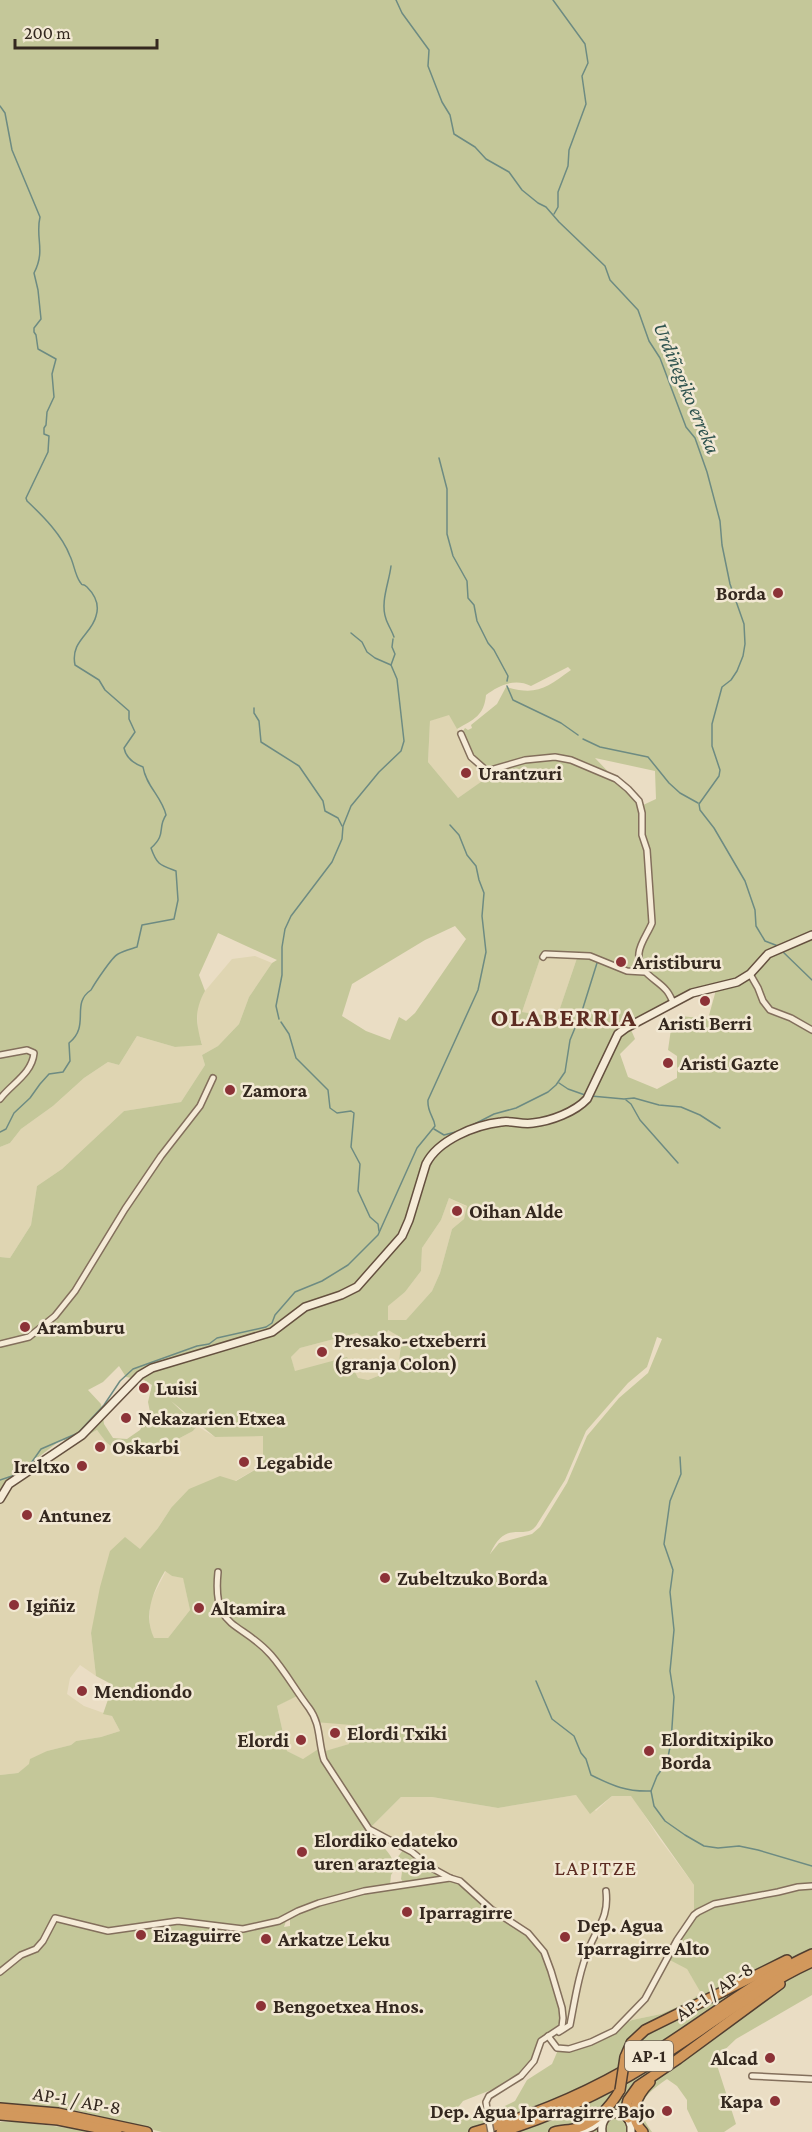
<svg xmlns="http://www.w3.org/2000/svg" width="812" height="2132" font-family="'Crimson Pro',serif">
	<rect width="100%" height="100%" fill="#eaddc4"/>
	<!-- farmland -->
	<g fill="#dfd5b2">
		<polygon points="449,714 472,756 499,770 458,798 428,762 430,721"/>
		<polygon points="542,953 577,958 557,1017 522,1012"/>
		<polygon points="255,956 272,963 249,997 239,1024 218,1046 202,1055 205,1065 181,1102 124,1111 62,1169 37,1186 31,1225 10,1258 0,1257 0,1147 10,1143 21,1129 53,1106 84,1078 108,1062 119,1065 137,1036 175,1047 202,1044 198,1032 197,1006 205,991 232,959"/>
		<polygon points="449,1198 468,1207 464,1219 452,1229 440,1273 432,1291 406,1320 387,1320 387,1306 405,1292 421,1271 422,1248 441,1220"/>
		<polygon points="388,1330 402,1337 398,1368 368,1380 295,1372 291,1357 300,1348 357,1333"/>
		<polygon points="197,1426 215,1437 263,1435 263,1465 235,1481 171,1508 158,1528 140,1550 125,1538 91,1633 96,1676 80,1665 70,1678 67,1694 84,1706 112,1716 120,1731 101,1737 76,1741 71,1745 47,1751 18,1773 0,1775 0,1499 4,1491 97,1430 104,1439 149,1451 164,1449 176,1440 193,1431"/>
		<polygon points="166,1571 172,1576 183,1577 190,1610 168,1638 153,1638 150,1630 150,1602"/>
		<polygon points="297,1695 307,1707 351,1725 349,1744 303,1759 287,1751 277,1706"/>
		<polygon points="576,1795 596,1811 612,1796 632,1796 659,1838 694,1885 694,1915 687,1969 702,1993 690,2001 661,2014 632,2020 591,2042 558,2050 554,2033 442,1872 413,1851 371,1827 401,1797 432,1797 498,1808"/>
	</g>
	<!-- green -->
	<g fill="#c4c799" fill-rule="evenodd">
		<path d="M0,0H812V1995L736,2039L715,2059L736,2124L724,2132H698L687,2109V2100L677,2086L667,2079C644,2095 632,2105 652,2132H162L78,2111L17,2104H0V1775L18,1773L29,1764L30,1759L47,1751L71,1745L76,1741L101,1737L120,1731L112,1716L103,1714L113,1685L96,1676L91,1633L100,1587L110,1551L125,1537L140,1549L158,1528L171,1508L189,1489L220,1476L236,1481L263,1465V1436L215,1437L171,1401L197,1426L193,1431L176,1440L164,1449L143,1450L136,1455C115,1452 109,1447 97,1430L71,1445L62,1439L27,1466L29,1474L4,1491L0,1499V1257L10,1258L31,1225L37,1186L62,1169L124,1111L181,1102L205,1065L202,1055L218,1046L239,1024L249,997L272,963L277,960L218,933L199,975L205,991C194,1011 196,1023 202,1045L175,1047L137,1036L119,1065L108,1062L84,1078L53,1106L21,1129L10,1143L0,1147ZM568,667L571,670C546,688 537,696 506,687L497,704L471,725L472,728L468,730L465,728L462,733C467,749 475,759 486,770H498L458,798L428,762L430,721L449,715L457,729C474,719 484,716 486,695C499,685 515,678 531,686ZM595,758L655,771L656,799L641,806ZM455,926L466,939L415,1013L406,1021L399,1017L390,1040L366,1031L342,1016L352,984L425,940ZM542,953L577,958L557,1017L522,1012ZM716,990L708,1019L681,1016L672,1022L668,1050L677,1056V1078L657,1089L628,1077L620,1054L635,1039L629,1025L692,991ZM449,1198L467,1206L464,1219L452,1229L440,1273L432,1291L406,1320H388V1306L405,1292L421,1271L422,1248L441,1220ZM388,1330L402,1338L398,1368L368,1380L358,1378L347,1357L295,1371L291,1357L300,1348L357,1333L372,1343H382ZM657,1337L662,1339L648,1373L619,1398L587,1436L567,1483L540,1527L532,1534L499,1543L490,1554C506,1518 524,1541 536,1526L565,1480L586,1431L628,1383L647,1367ZM119,1366L126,1377L144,1380L152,1385L148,1402L150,1412L140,1430L127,1439L113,1438L104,1424L101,1404L88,1390L103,1382ZM165,1571L172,1576L183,1578L190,1610L168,1638H154C143,1615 153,1591 165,1571ZM297,1696L315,1722L351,1725L349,1744L322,1752L320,1748L303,1759L287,1751L277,1706ZM576,1795L590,1814L612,1796H631L694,1885V1915L666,1958L687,1969L701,1993L690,2001L661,2014L632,2020L591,2042L569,2049L558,2050L552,2064L527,2080L515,2101L484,2116H471L456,2110L463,2101L514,2081C529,2070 535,2058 541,2041L554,2033L563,2018C559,1990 550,1954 529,1934C517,1924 502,1918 490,1908C477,1897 467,1882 450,1878C437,1883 422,1884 408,1886C371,1891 321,1896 290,1918V1926L284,1927L286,1921L238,1931L189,1923L190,1920L220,1923L240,1928L249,1926L289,1917L298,1911L342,1895L390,1885L391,1875L396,1868C391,1850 375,1840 363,1826L371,1827L401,1797H432L498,1808Z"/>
		<polygon points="403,1850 411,1853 444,1877 403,1882 401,1879 402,1872 397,1858"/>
		<polygon points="16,2121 98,2132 0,2132 0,2122"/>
	</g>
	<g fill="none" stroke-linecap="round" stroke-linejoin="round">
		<!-- stream -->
		<g stroke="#6d8b82" stroke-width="1.5">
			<polyline points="396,0 402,13 429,50 428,66 442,102 450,115 454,134 475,147 486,159 509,172 522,190 538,203 546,207 559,222 605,266 610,280 638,310 649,341 660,358 686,427 695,438 707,472 720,521 722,545 730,584 744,624 745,644 743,656 737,671 731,680 722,687 712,724 712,746 720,770 719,776 699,804 700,810 714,828 745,881 755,910 756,926 765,941 778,946"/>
			<polyline points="553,0 585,44 588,63 582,76 586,104 569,150 568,166 558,192 558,207 554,214"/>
			<path d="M0,106L5,113L12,150L40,217C35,238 46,250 34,273L38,290L41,319L34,328V332L36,335L38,349L56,359L52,374L54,397L47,412L46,425L44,428V434L49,436L48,452L26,498L27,501C43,516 62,535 70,556C74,564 75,575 80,582C84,588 81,582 87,587C95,595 100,604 96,616C92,634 70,641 75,665L99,680L105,690L129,711V719L135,732L124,748C126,758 135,764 143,767C146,786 162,797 166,815C157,828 167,834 151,848C157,865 160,865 176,871L178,900L174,919L142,925L137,947C131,949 123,951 118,954C112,957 95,983 91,990C70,1004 91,1025 69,1043L70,1061L63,1072L49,1074L40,1084L30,1098L14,1113L6,1129L0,1132"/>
			<polyline points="439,458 447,489 447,534 453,556 467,581 468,598 474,605 477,621 488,643 494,650 508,676 507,681"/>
			<path d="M391,566C389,583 380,602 386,619C388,625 392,631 394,637"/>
			<polyline points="351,633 362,642 367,652 375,658 391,665"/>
			<polyline points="507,686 513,700 561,723 578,735"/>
			<polyline points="254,708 254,713 259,721 261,742 299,766 323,801 325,811 338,818 342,826"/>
			<polyline points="583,739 600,747 648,757 669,783 680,793 698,803"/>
			<polyline points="782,951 812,980"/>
			<polyline points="279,1019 276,1006 282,975 282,947 285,929 291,916 332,862 342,839 343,826 351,806 379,772 401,751 404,741 397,679 391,665 395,654 392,647 393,639"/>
			<polyline points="281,1022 289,1034 296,1058 328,1090 330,1108 337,1113 351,1111 354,1113 351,1147 360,1164 358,1191 370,1217 378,1224 379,1231"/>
			<polyline points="559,1083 568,1089 585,1095"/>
			<polyline points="591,1096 624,1099 634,1098 659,1105 681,1107 700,1115 720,1128"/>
			<polyline points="626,1100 631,1104 640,1120 678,1163"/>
			<polyline points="434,1129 444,1135 463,1130 494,1114 516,1108 548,1092 556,1085 565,1072 570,1040 582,1011 597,963"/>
			<polyline points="680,1457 681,1474 670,1501 664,1544 673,1570 670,1592 674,1630 670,1671 674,1697 671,1742 667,1762 657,1776 651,1791 654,1806 665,1821 685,1835 704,1846 718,1848 739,1846 758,1850 812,1866"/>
			<path d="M0,1480L12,1476L29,1466L41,1449L78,1433L104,1405L120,1381L133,1369L197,1346L209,1344L217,1338L266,1327L272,1323L275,1315L295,1292L322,1281L348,1265L378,1235L417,1148L435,1126C434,1116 427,1113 428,1100L478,990L486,952L482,916L484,893L479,880L476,866L467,855L459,835L450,825"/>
			<path d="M536,1681L552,1719L574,1736L581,1753L586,1759L591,1775C613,1786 627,1792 651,1791"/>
		</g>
		<!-- street casing -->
		<g stroke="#836f5c" stroke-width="8">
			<g id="street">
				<path d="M461,734L471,757L487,771L525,760L555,757L571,760L616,779L628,789L639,801L642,813V835L647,850L652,923C648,933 640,943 639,953C637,973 656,978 666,990C669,993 671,998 673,1002"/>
				<polyline points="543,957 545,954 590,956 627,971 644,972"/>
				<polyline points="750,974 758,988 763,1001 770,1010 791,1018 812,1030"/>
				<path d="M0,1055L27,1050L34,1053C32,1074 11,1084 0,1099"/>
				<polyline points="0,1344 29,1337 55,1316 75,1291 125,1209 161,1156 200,1106 213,1078"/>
				<path d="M218,1572C212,1631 240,1620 271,1655C285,1671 296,1691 309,1708C321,1724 318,1742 324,1760L369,1829L412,1852L430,1867L450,1878L460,1881L491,1909L528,1933L544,1952L551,1971L562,2008L563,2018L562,2027L541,2041L534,2061L521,2076L489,2096L486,2102L488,2117"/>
				<polyline points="0,1972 21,1955 36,1949 43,1941 55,1918 108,1931 178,1921 243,1929 279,1921 298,1911 319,1903 364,1891 450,1878"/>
				<path d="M559,2032L570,2025C575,1999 579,1972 589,1948C598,1926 609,1917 606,1891"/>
				<polyline points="548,2036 557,2048 569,2049 591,2042 614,2031 645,1999 677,1940 694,1915 698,1912 714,1904 778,1892 798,1887 812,1886"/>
				<polyline points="752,2076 812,2079"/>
			</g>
		</g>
		<!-- secondary casing -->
		<g stroke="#65503f" stroke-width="10">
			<g id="secondary">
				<path d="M0,1499L9,1484L82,1435L140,1375L152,1368L272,1332L305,1307L341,1295L357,1287L402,1236L409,1220L426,1164C438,1140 475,1125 501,1122C511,1120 522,1125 533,1123C551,1121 575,1112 587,1099L618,1034L626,1028L692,993L737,982L750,974L768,954L812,935"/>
				<polyline points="577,2132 592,2127 602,2120"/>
				<path d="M602,2132C600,2116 615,2108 628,2118L631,2126V2132"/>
			</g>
		</g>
		<!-- highway casing -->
		<g stroke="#513e30" stroke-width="12">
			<g id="highway">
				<polyline points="625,2057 631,2043 645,2030 787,1960"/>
				<polyline points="0,2108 58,2113 147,2132"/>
				<polyline points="0,2115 58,2120 117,2132"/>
				<polyline points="628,2118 626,2108 628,2100 638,2086 678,2059 780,1984"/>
				<path d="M474,2132C540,2114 603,2086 661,2048C711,2016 757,1979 812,1954"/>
				<path d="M501,2132C559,2114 615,2087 665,2054C714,2023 759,1986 812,1962"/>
				<path d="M554,2132C562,2130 570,2130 577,2128C597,2122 610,2107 620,2090"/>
				<path d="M643,2132C627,2116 636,2096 650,2082"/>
			</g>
		</g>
		<!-- street -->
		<use href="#street" stroke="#f5ebd7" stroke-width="5"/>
		<!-- secondary -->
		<use href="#secondary" stroke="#f5ebd7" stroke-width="7"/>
		<!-- highway -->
		<use href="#highway" stroke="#d2985c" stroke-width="9"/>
		<!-- street-bridge casing -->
		<g stroke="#836f5c" stroke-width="8" stroke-linecap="butt">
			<polyline id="street-bridge" points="488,2117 491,2132"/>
		</g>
		<!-- highway-bridge casing -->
		<g stroke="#513e30" stroke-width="12" stroke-linecap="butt">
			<polyline id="highway-bridge" points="620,2090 625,2057"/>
		</g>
		<!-- street-bridge -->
		<use href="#street-bridge" stroke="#f5ebd7" stroke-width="5"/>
		<!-- highway-bridge -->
		<use href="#highway-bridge" stroke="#d2985c" stroke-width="9"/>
	</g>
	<!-- markers -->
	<g fill="#8c3237" stroke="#f2e8d3" stroke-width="2">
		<circle cx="778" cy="593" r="6"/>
		<circle cx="466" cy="773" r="6"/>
		<circle cx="621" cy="962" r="6"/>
		<circle cx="705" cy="1001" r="6"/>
		<circle cx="668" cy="1063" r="6"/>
		<circle cx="230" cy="1090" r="6"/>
		<circle cx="457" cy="1211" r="6"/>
		<circle cx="25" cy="1327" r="6"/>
		<circle cx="322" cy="1352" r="6"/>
		<circle cx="144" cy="1388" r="6"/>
		<circle cx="126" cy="1418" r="6"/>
		<circle cx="100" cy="1447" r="6"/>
		<circle cx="244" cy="1462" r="6"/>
		<circle cx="82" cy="1466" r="6"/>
		<circle cx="27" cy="1515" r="6"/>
		<circle cx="385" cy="1578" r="6"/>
		<circle cx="14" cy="1605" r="6"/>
		<circle cx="199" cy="1608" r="6"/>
		<circle cx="82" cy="1691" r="6"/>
		<circle cx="335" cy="1733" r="6"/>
		<circle cx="301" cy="1740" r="6"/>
		<circle cx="649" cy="1751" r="6"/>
		<circle cx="302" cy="1852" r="6"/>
		<circle cx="407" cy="1912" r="6"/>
		<circle cx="141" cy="1935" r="6"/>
		<circle cx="565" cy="1937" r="6"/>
		<circle cx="266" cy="1939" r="6"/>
		<circle cx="261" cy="2006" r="6"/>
		<circle cx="770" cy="2058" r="6"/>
		<circle cx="775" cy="2101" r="6"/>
		<circle cx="667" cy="2111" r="6"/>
	</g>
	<g text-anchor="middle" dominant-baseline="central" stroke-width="5" stroke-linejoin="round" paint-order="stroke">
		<!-- shield labels -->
		<rect fill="#f2e8d3" stroke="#6d6255" stroke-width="1.5" x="625" y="2041" width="48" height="30" rx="4.5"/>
		<g font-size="18" font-weight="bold" fill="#34281f">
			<text x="649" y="2056">AP-1</text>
		</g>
		<!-- poi labels -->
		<g font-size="20" font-weight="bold" fill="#34281f" stroke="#f2e8d3" text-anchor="start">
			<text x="766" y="593" text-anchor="end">Borda</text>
			<text x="478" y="773">Urantzuri</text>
			<text x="633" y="962">Aristiburu</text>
			<text x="705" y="1023" text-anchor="middle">Aristi Berri</text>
			<text x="680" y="1063">Aristi Gazte</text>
			<text x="242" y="1090">Zamora</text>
			<text x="469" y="1211">Oihan Alde</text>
			<text x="37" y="1327">Aramburu</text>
			<text x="334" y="1340">Presako-etxeberri<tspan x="334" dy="23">(granja Colon)</tspan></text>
			<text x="156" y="1388">Luisi</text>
			<text x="138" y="1418">Nekazarien Etxea</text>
			<text x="112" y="1447">Oskarbi</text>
			<text x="256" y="1462">Legabide</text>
			<text x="70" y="1466" text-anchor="end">Ireltxo</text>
			<text x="39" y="1515">Antunez</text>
			<text x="397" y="1578">Zubeltzuko Borda</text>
			<text x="26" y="1605">Igiñiz</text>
			<text x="211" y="1608">Altamira</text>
			<text x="94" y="1691">Mendiondo</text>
			<text x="347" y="1733">Elordi Txiki</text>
			<text x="661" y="1739">Elorditxipiko<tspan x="661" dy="23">Borda</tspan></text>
			<text x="289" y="1740" text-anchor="end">Elordi</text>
			<text x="314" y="1840">Elordiko edateko<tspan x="314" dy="23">uren araztegia</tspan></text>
			<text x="419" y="1912">Iparragirre</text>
			<text x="577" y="1925">Dep. Agua<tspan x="577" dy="23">Iparragirre Alto</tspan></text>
			<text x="153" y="1935">Eizaguirre</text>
			<text x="278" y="1939">Arkatze Leku</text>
			<text x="273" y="2006">Bengoetxea Hnos.</text>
			<text x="758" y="2058" text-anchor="end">Alcad</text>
			<text x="763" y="2101" text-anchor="end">Kapa</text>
			<text x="655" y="2111" text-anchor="end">Dep. Agua Iparragirre Bajo</text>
		</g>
		<!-- street labels -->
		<g font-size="20" fill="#34281f" stroke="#f2e8d3">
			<text transform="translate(714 1991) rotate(-34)">AP-1 / AP-8</text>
			<text transform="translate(77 2100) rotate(10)">AP-1 / AP-8</text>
		</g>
		<!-- water labels -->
		<g font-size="21" font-style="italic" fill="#2f534f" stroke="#f2e8d3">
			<text transform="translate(687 388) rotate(67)">Urdiñegiko erreka</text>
		</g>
		<!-- neighbourhood labels -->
		<g font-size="21" letter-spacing="1.5" fill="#5d2c22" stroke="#f2e8d3">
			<text x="596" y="1868">LAPITZE</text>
		</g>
		<!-- district labels -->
		<g font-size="26" font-weight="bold" letter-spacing="1.5" fill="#5d2c22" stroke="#f2e8d3">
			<text x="564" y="1017">OLABERRIA</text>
		</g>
	</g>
	<!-- scale -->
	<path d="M15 39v9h142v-9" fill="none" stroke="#34281f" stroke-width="3"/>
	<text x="24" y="39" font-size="18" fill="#34281f" stroke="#f2e8d3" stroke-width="4.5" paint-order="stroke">200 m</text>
</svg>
